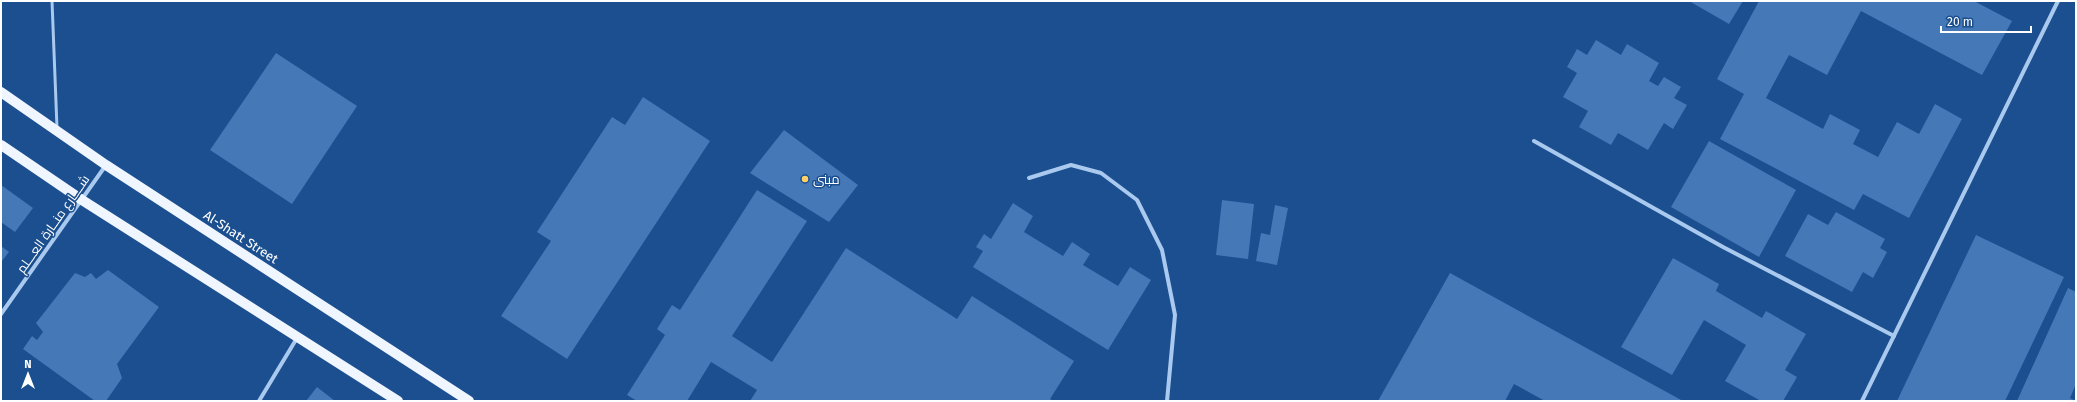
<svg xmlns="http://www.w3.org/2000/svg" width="2077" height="402" font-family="'Fira Sans',Cairo,sans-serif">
	<rect width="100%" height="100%" fill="#1b4f8f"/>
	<!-- building -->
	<g fill="#4478b7">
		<polygon points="1689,1 1743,1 1729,24"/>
		<polygon points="1759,1 1974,1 2012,21 1982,75 1861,11 1827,75 1789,55 1766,98 1823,129 1830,114 1860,130 1853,144 1878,157 1897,122 1919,134 1935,104 1962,119 1909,218 1863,194 1854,210 1720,139 1744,94 1717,79"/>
		<polygon points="1596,40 1621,55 1627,44 1659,63 1649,81 1658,86 1664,77 1681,87 1674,98 1687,105 1673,129 1664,123 1648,150 1618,133 1611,145 1579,127 1588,111 1563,97 1577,73 1567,67 1577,49 1587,55"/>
		<polygon points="276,53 357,106 292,204 210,150"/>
		<polygon points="643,97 710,141 567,359 501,316 551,241 537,232 612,117 625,125"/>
		<polygon points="784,130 858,185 829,222 750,173"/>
		<polygon points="1709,141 1796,190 1759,257 1671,207"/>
		<polygon points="1,185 33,208 15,232 1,222"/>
		<polygon points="757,190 807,221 732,336 772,362 846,248 957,319 972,296 1074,361 1050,399 1054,401 750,401 757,390 711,362 687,401 637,401 627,395 665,335 657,329 672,305 680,310"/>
		<polygon points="1222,200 1254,204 1248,259 1216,255"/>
		<polygon points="1013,203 1033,216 1024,232 1063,256 1072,242 1090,254 1083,265 1118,286 1130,267 1151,280 1108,350 973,267 983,251 976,247 984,234 991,239"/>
		<polygon points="1275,205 1288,208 1277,265 1256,261 1261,233 1270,235"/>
		<polygon points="1836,212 1885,239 1880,248 1887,252 1873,278 1863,272 1852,292 1785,256 1808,214 1828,225"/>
		<polygon points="1976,235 2064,277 2005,401 1897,401"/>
		<polygon points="1,246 9,252 1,262"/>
		<polygon points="1673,258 1719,284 1716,291 1762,318 1766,311 1806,334 1785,370 1797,377 1783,401 1761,401 1725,381 1746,345 1704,320 1672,375 1621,347"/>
		<polygon points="108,270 159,307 117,364 122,378 106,401 95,401 23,349 32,336 37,340 43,332 36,323 75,273 85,277 91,273 96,279"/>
		<polygon points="1450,273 1683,401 1545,401 1514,384 1505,401 1378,401"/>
		<polygon points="2068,288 2076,292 2076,384 2070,398 2076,401 2017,401"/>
		<polygon points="317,387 335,401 306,401"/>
	</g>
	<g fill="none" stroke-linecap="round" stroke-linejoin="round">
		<!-- service -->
		<polyline stroke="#a9c9ee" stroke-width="3" points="52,1 57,128"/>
		<!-- minor -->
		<g stroke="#a9c9ee" stroke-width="4">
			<polyline points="1534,141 1723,247 1894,336"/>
			<polyline points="1029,178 1071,165 1101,173 1137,200 1162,250 1175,315 1167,401"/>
			<polyline points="1,314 106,165"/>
			<polyline points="259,401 297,338"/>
			<polyline points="1862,401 2058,1"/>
		</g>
		<!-- primary -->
		<g stroke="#f0f6ff" stroke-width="10">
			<polyline points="1,92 106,165 469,401"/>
			<polyline points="1,145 82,200 398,401"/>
		</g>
	</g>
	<!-- markers -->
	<circle fill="#ffd166" stroke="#1b4f8f" stroke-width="1.5" cx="805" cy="179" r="4"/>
	<g text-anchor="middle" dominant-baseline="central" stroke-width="3" stroke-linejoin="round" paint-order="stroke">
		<!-- poi labels -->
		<g font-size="13" fill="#fff" stroke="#1b4f8f" text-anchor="start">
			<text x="813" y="179">مبنى</text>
		</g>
		<!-- street labels -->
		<g font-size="13" fill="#fff" stroke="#1b4f8f">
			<text transform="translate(53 224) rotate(-55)">شــــارع منــارة العـــلم</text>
			<text transform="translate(241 237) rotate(33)">Al-Shatt Street</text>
		</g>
	</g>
	<!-- border -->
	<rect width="2077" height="402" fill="none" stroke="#ffffff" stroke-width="4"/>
	<!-- north arrow -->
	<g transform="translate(28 374)" stroke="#1b4f8f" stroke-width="3" paint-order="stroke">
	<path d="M0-3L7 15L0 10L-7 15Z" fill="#ffffff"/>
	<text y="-6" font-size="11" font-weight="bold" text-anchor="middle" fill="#ffffff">N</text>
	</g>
	<!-- scale -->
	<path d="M1941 26v6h90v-6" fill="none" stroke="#ffffff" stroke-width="2"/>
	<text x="1947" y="26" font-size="12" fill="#ffffff" stroke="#1b4f8f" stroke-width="3" paint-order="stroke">20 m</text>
</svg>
